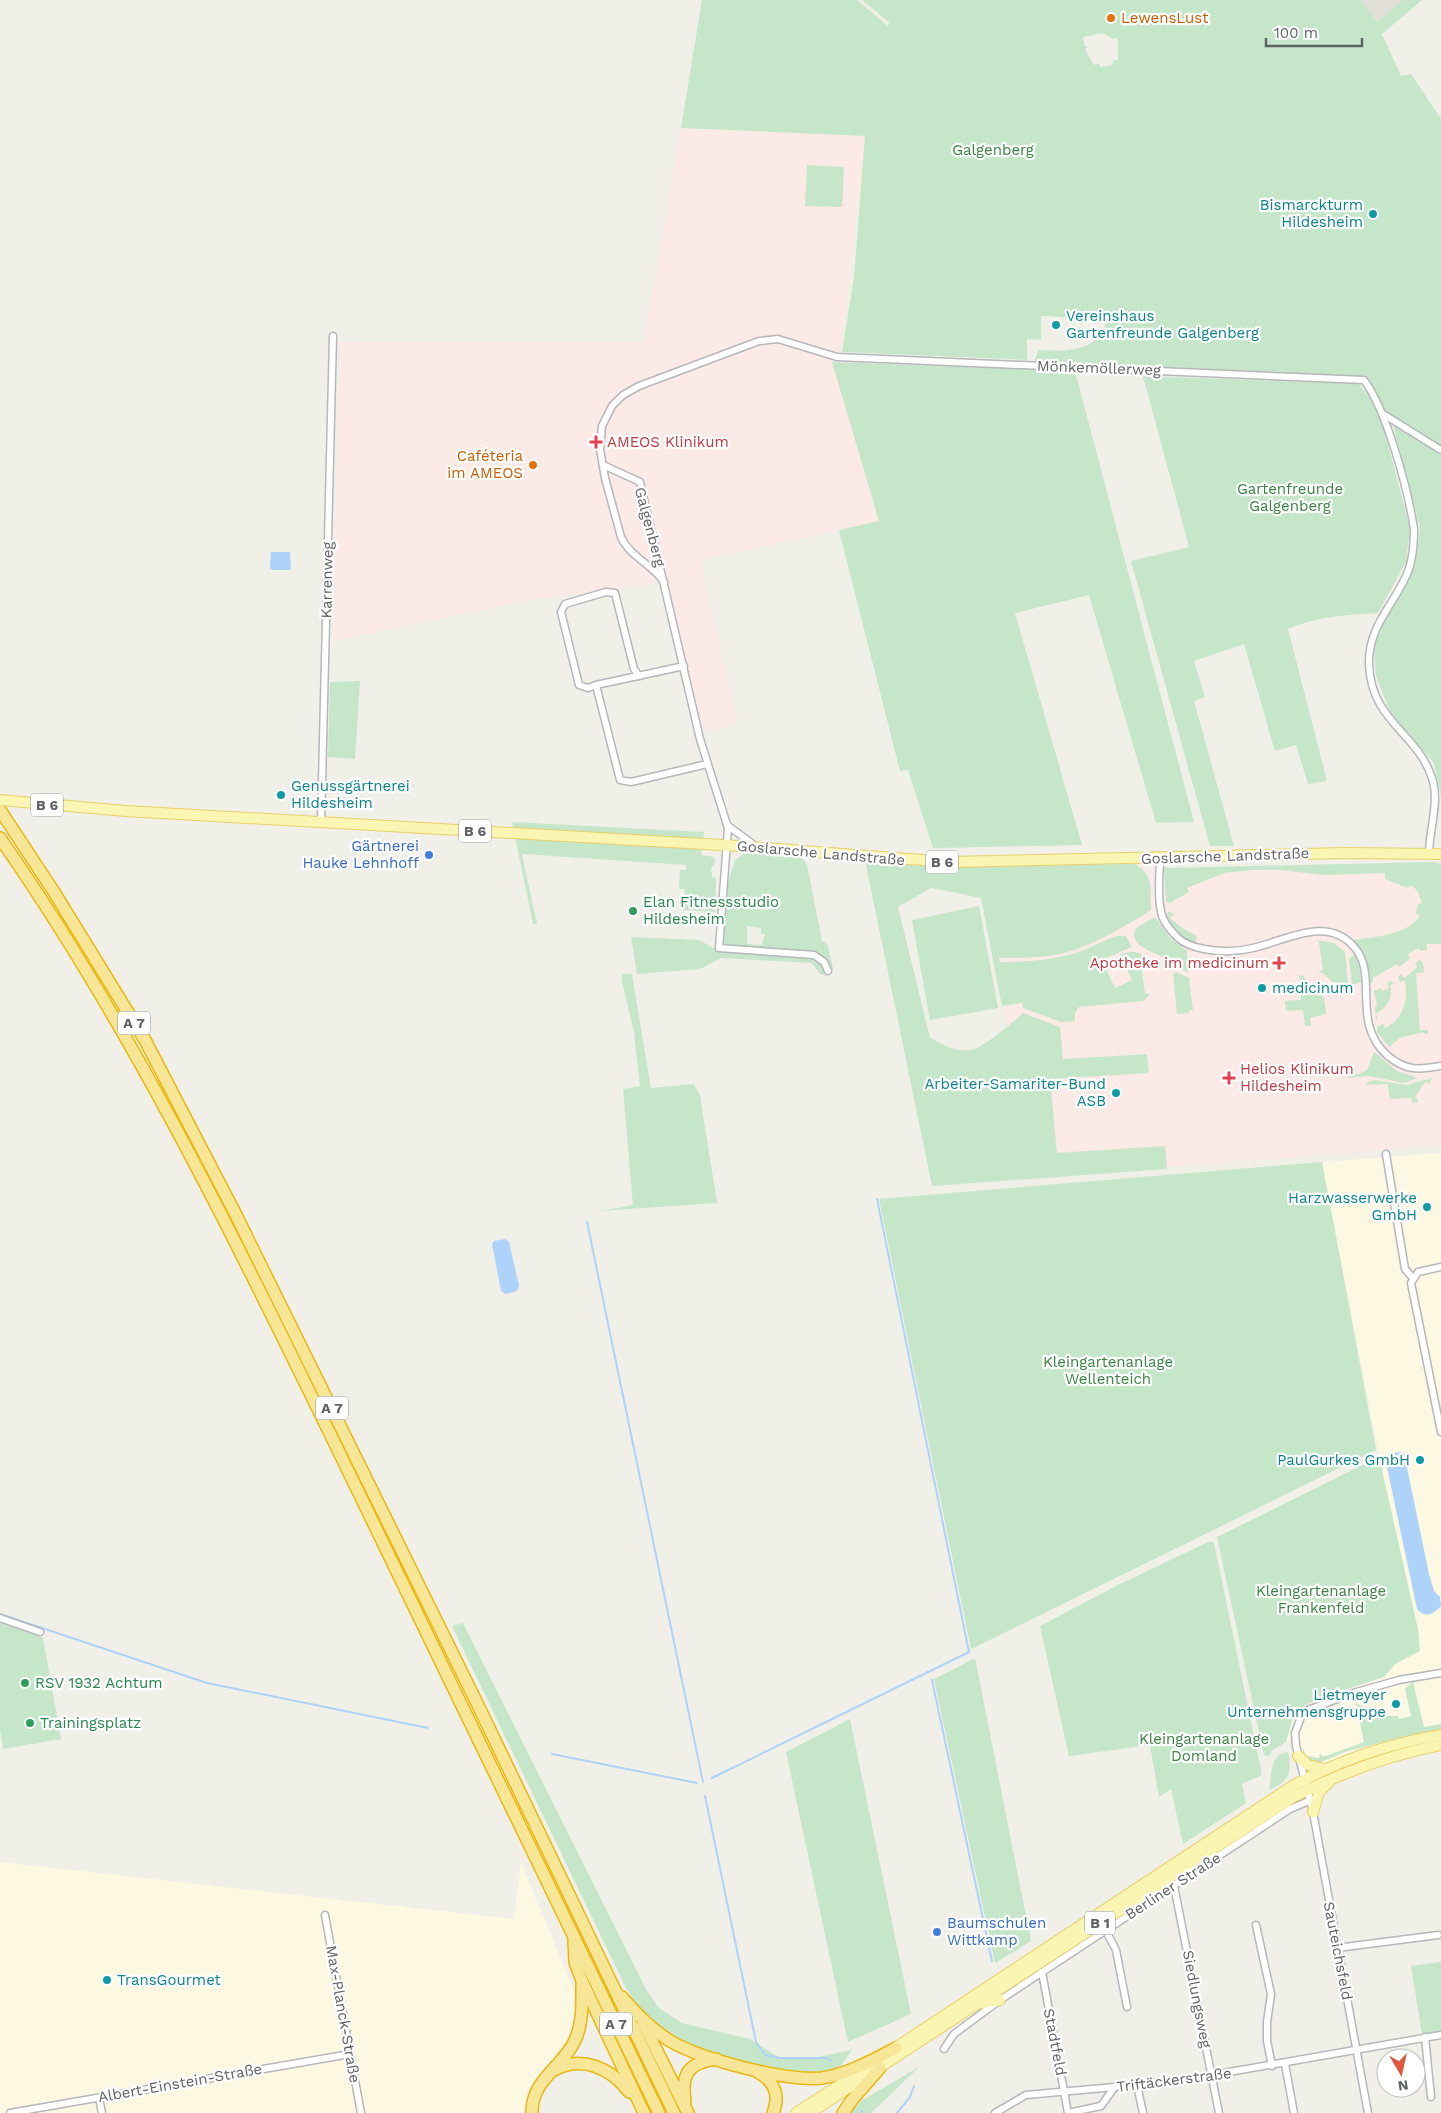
<svg xmlns="http://www.w3.org/2000/svg" width="1441" height="2113" font-family="'Work Sans',sans-serif">
	<rect width="100%" height="100%" fill="#f0efe8"/>
	<!-- commercial -->
	<g fill="#fcf8e1">
		<polygon points="1441,1153 1441,1730 1379,1743 1354,1751 1303,1773 1295,1740 1286,1742 1294,1714 1315,1701 1384,1677 1395,1664 1379,1457 1322,1162"/>
		<polygon points="0,1862 514,1919 521,1862 573,1988 575,2012 565,2043 527,2089 524,2113 0,2113"/>
	</g>
	<!-- education -->
	<polygon fill="#e0ded6" points="1360,0 1403,0 1377,22"/>
	<!-- medical -->
	<g fill="#fbeae6">
		<polygon points="681,128 865,136 841,350 832,362 879,522 700,560 737,724 699,733 664,582 530,600 333,641 339,342 644,342"/>
		<polygon points="1441,864 1441,1145 1036,1178 979,871"/>
	</g>
	<!-- green -->
	<g fill="#c6e6c9" fill-rule="evenodd">
		<path d="M702,0H857L888,26L889,22L862,0H1360L1377,22L1403,0H1422L1382,34L1401,76L1411,74L1441,119V796L1434,763L1390,712L1376,676L1374,650L1381,623L1406,584L1416,559L1420,528L1392,421L1365,376L1034,361L1039,350C1067,352 1100,352 1107,319L1041,316V340L1027,339V360L842,352L854,278L865,136L681,128ZM1102,33L1113,39L1118,38V60H1113V65L1100,67L1099,63L1094,65L1085,49L1088,47L1085,46L1083,37Z"/>
		<polygon points="807,165 844,167 842,207 805,206"/>
		<polygon points="832,362 1075,371 1194,822 1156,823 1089,595 1015,613 1082,845 933,848 908,770 900,771 839,530 879,521"/>
		<path d="M1143,376L1359,384L1379,410L1410,528L1406,562L1378,613C1347,615 1317,616 1288,629L1327,781L1308,784L1296,745L1275,751L1244,644L1194,661L1205,697L1194,701L1234,846H1210L1131,561L1189,547Z"/>
		<polygon points="360,681 355,759 328,757 330,682"/>
		<polygon points="512,822 704,832 701,855 714,857 715,863 711,868 712,877 716,878 715,912 683,910 685,889 679,889 680,870 686,870 686,865 522,854 537,924 533,924"/>
		<path d="M745,853L802,858L807,864L822,941L828,945L833,969L830,974L821,975L812,963L721,958L700,969L637,974L631,937L699,940L715,949L724,942L728,883L735,860ZM747,926L761,928V934H765L762,945L747,944Z"/>
		<path d="M868,862L922,866L1135,864C1155,875 1150,890 1151,910L1147,913C1122,927 1096,944 1068,952C1046,958 1022,958 999,958L1000,962C1030,962 1061,960 1089,948C1100,943 1114,934 1126,936L1132,947L1106,958L1110,969L1107,971L1115,988L1132,980L1124,963L1118,965L1116,958C1125,950 1143,948 1147,963L1141,964L1145,994H1150L1143,1001L1079,1007L1075,1013V1021L1061,1022L1023,1008L1022,1003L1002,1006L981,898L931,888L898,907L930,1038C942,1044 957,1053 971,1050C982,1049 1014,1021 1023,1013L1060,1027L1063,1059L1147,1054L1149,1073L1050,1079L1057,1153L1165,1146L1167,1169L932,1186L867,870L866,864Z"/>
		<path d="M1435,862L1441,864V944H1427V950L1421,951L1418,948L1408,954L1410,959L1399,967L1397,964L1373,978V982L1368,985L1365,955L1353,940C1377,936 1405,936 1420,916L1416,913L1418,904L1422,903L1418,892L1412,885L1408,888L1385,879V873L1324,875L1281,870H1254L1224,873L1187,888L1189,892L1170,903L1166,902L1164,868Z"/>
		<polygon points="979,906 998,1008 930,1020 912,920"/>
		<path d="M1169,911L1174,914L1170,918L1182,928L1197,936L1195,944C1183,939 1167,930 1167,914Z"/>
		<path d="M1155,917L1170,938L1187,951L1188,972C1176,969 1171,962 1161,956C1149,950 1128,945 1136,928Z"/>
		<polygon points="1315,940 1334,943 1345,952 1348,983 1332,982 1323,973 1318,972 1323,970 1319,942"/>
		<polygon points="1355,953 1359,966 1361,982 1352,985 1349,959"/>
		<path d="M1420,960L1423,963L1424,973H1416L1420,1030H1428V1034H1424L1423,1032L1400,1038L1389,1047L1377,1032V1027L1383,1024L1385,1028C1403,1020 1410,998 1404,980L1400,982L1398,977L1401,974L1405,978L1417,967L1415,963Z"/>
		<polygon points="1176,972 1189,978 1193,1010 1189,1010 1189,1013 1177,1014 1173,974"/>
		<polygon points="622,974 632,974 651,1088 694,1084 700,1096 717,1203 599,1211 633,1205 623,1089 640,1086 634,1032 622,982"/>
		<polygon points="1302,975 1313,988 1324,997 1326,1014 1310,1018 1311,1026 1305,1026 1303,1010 1286,1011 1285,1001 1301,1000 1299,976"/>
		<path d="M1390,981L1395,984L1390,985C1393,999 1388,1007 1376,1014L1378,1019H1376L1375,1007L1377,1006L1374,991L1381,988L1382,991L1389,988L1387,983Z"/>
		<polygon points="1374,1052 1397,1071 1418,1078 1404,1083 1369,1076 1348,1078 1348,1075 1359,1074 1367,1070"/>
		<polygon points="1432,1078 1429,1084 1425,1082 1415,1097 1418,1100 1418,1102 1412,1103 1411,1098 1390,1099 1388,1084 1366,1085 1368,1082 1375,1080 1407,1085"/>
		<polygon points="1322,1162 1376,1450 971,1649 879,1199"/>
		<polygon points="1379,1457 1418,1629 1420,1651 1395,1664 1384,1677 1337,1692 1305,1705 1294,1714 1286,1742 1272,1750 1269,1756 1264,1755 1217,1537"/>
		<polygon points="1210,1541 1214,1543 1262,1775 1242,1784 1246,1803 1183,1844 1171,1789 1159,1797 1150,1745 1069,1756 1040,1626 1116,1586"/>
		<polygon points="0,1622 43,1638 61,1739 3,1749 0,1729"/>
		<path d="M463,1623L647,1991L659,2008L682,2023L750,2039L780,2058H812L852,2050L837,2071C825,2072 813,2075 802,2075C763,2074 677,2045 649,2018C640,2010 633,1998 626,1988L452,1626Z"/>
		<polygon points="975,1658 1031,1941 995,1963 934,1679"/>
		<polygon points="1413,1682 1424,1727 1441,1724 1441,1730 1379,1743 1345,1752 1314,1765 1304,1757 1302,1746 1306,1756 1319,1758 1320,1754 1323,1757 1364,1742 1356,1703 1368,1709 1367,1716 1398,1716 1399,1719 1411,1716 1405,1689"/>
		<polygon points="850,1719 911,2014 848,2042 786,1752"/>
		<path d="M1288,1752C1292,1774 1290,1780 1269,1790C1272,1776 1269,1754 1288,1752Z"/>
		<polygon points="1441,1962 1441,2031 1422,2034 1411,1966"/>
		<polygon points="919,2067 871,2113 851,2113 861,2101"/>
	</g>
	<!-- water -->
	<g fill="#aed3fa">
		<polygon points="271,552 290,552 291,570 273,570 270,568"/>
		<polygon points="505,1239 509,1242 519,1286 517,1291 506,1294 501,1291 492,1244 494,1241"/>
		<path d="M1399,1452L1404,1453L1429,1574L1434,1591L1440,1597L1441,1606C1433,1614 1426,1619 1417,1609L1385,1458L1390,1454Z"/>
	</g>
	<g fill="none" stroke-linecap="round" stroke-linejoin="round">
		<!-- stream -->
		<g stroke="#aed3fa" stroke-width="2">
			<polyline points="587,1222 703,1782"/>
			<polyline points="0,1614 207,1683 428,1728"/>
			<polyline points="932,1680 992,1961"/>
			<polyline points="552,1754 697,1783"/>
			<polyline points="712,1778 969,1652 877,1199"/>
			<polyline points="705,1796 756,2042 765,2055 780,2058 827,2058 831,2061"/>
			<polyline points="861,2110 863,2113"/>
			<polyline points="897,2113 910,2097 914,2086"/>
		</g>
		<!-- minor casing -->
		<g stroke="#b5b7bb" stroke-width="9">
			<g id="minor">
				<polyline points="1383,414 1441,450"/>
				<polyline points="603,465 640,482 700,739 728,828 719,948 814,955 824,962 828,971"/>
				<path d="M664,582C652,564 630,557 621,537L605,478L600,449L602,426L612,406L623,395L639,386L759,341L778,339L837,357L1364,380C1387,411 1408,490 1414,529C1414,544 1413,560 1407,574C1393,606 1368,627 1369,664C1371,722 1417,732 1432,778C1440,803 1429,829 1429,854"/>
				<polyline points="684,666 596,685 620,780 631,782 707,764"/>
				<polyline points="596,685 588,688 579,685 561,612 565,604 606,592 615,593 634,669 639,676"/>
				<polyline points="321,823 333,336"/>
				<polyline points="727,825 754,845"/>
				<path d="M1160,858C1160,875 1157,895 1161,911C1162,921 1170,930 1177,937C1184,944 1194,947 1204,949C1220,952 1237,952 1253,948C1285,941 1328,914 1355,948C1379,977 1350,1023 1388,1056C1406,1071 1419,1070 1441,1066"/>
				<polyline points="1386,1154 1405,1269 1412,1277"/>
				<polyline points="1441,1267 1418,1272 1411,1283 1441,1432"/>
				<polyline points="0,1618 40,1632"/>
				<polyline points="1174,1886 1219,2113"/>
				<polyline points="325,1915 361,2113"/>
				<polyline points="1256,1925 1271,1994 1267,2022 1267,2041 1272,2066"/>
				<polyline points="1106,1931 1116,1950 1127,2007"/>
				<polyline points="1337,1948 1438,1935"/>
				<polyline points="1042,1972 1068,2113"/>
				<polyline points="1425,2037 1431,2097"/>
				<polyline points="944,2049 954,2034 1000,2000 1290,1809 1311,1800"/>
				<polyline points="1285,2064 1294,2113"/>
				<polyline points="1137,2085 1143,2113"/>
				<polyline points="99,2098 102,2113"/>
				<polyline points="10,2113 350,2054"/>
				<polyline points="995,2113 1026,2095 1137,2085 1212,2075 1441,2035"/>
				<polyline points="1068,2113 1101,2106 1114,2088"/>
				<polyline points="1368,2113 1313,1812 1296,1746 1295,1733 1301,1717 1308,1710 1353,1693 1399,1680 1441,1673"/>
			</g>
		</g>
		<!-- primary casing -->
		<g stroke="#eacf67" stroke-width="12">
			<g id="primary">
				<polyline points="0,800 126,811 739,846 948,862 1345,853 1441,854"/>
				<polyline points="1298,1756 1308,1765 1325,1769"/>
				<polyline points="1313,1812 1319,1792 1329,1782"/>
				<polyline points="982,2003 1000,2000"/>
				<path d="M889,2052L1291,1787C1339,1760 1387,1744 1441,1735"/>
				<polyline points="796,2113 869,2066"/>
				<path d="M810,2113L1293,1797C1341,1773 1389,1755 1441,1745"/>
			</g>
		</g>
		<!-- motorway casing -->
		<g stroke="#eab70e" stroke-width="14">
			<g id="motorway">
				<polyline points="0,810 54,892 145,1040 235,1213 476,1701 674,2113"/>
				<path d="M0,838C134,1030 235,1240 338,1450C446,1671 552,1892 659,2113"/>
				<polyline points="574,1941 575,1962 582,1981 644,2113"/>
				<path d="M622,1997C636,2014 651,2029 670,2041C701,2059 786,2082 822,2078C848,2074 873,2060 896,2048"/>
				<polyline points="643,2023 688,2113"/>
				<path d="M554,2070C582,2055 611,2068 629,2092"/>
				<path d="M759,2073C775,2081 780,2097 773,2113"/>
				<path d="M685,2101C681,2074 688,2063 716,2059"/>
				<path d="M532,2113C531,2079 565,2066 576,2038C583,2021 582,2002 582,1985"/>
				<polyline points="843,2113 852,2100 880,2068"/>
			</g>
		</g>
		<!-- minor -->
		<use href="#minor" stroke="#fff" stroke-width="6"/>
		<!-- primary -->
		<use href="#primary" stroke="#faf5b3" stroke-width="10"/>
		<!-- motorway -->
		<use href="#motorway" stroke="#f7e698" stroke-width="11"/>
	</g>
	<!-- markers -->
	<g fill="#e8710a" stroke="#fff" stroke-width="2">
		<circle cx="1111" cy="18" r="5"/>
		<circle cx="533" cy="465" r="5"/>
	</g>
	<g fill="#0f9aa8" stroke="#fff" stroke-width="2">
		<circle cx="1373" cy="214" r="5"/>
		<circle cx="1056" cy="325" r="5"/>
		<circle cx="281" cy="795" r="5"/>
		<circle cx="1262" cy="988" r="5"/>
		<circle cx="1116" cy="1093" r="5"/>
		<circle cx="1427" cy="1207" r="5"/>
		<circle cx="1420" cy="1460" r="5"/>
		<circle cx="1396" cy="1704" r="5"/>
		<circle cx="107" cy="1980" r="5"/>
	</g>
	<g fill="#e0444e" stroke="#fff" stroke-width="2">
		<path d="M593.5 434.5h5v5h5v5h-5v5h-5v-5h-5v-5h5z"/>
		<path d="M1276.5 955.5h5v5h5v5h-5v5h-5v-5h-5v-5h5z"/>
		<path d="M1226.5 1070.5h5v5h5v5h-5v5h-5v-5h-5v-5h5z"/>
	</g>
	<g fill="#3f7fe0" stroke="#fff" stroke-width="2">
		<circle cx="429" cy="855" r="5"/>
		<circle cx="937" cy="1932" r="5"/>
	</g>
	<g fill="#2e9e5b" stroke="#fff" stroke-width="2">
		<circle cx="633" cy="911" r="5"/>
		<circle cx="25" cy="1683" r="5"/>
		<circle cx="30" cy="1723" r="5"/>
	</g>
	<g text-anchor="middle" dominant-baseline="central" stroke-width="4.5" stroke-linejoin="round" paint-order="stroke">
		<!-- shield labels -->
		<g fill="#fff" stroke="#8f9195" stroke-width="1">
			<rect x="31" y="793.5" width="32" height="23" rx="4"/>
			<rect x="459" y="819.5" width="32" height="23" rx="4"/>
			<rect x="926" y="850.5" width="32" height="23" rx="4"/>
			<rect x="118" y="1011.5" width="32" height="23" rx="4"/>
			<rect x="316" y="1396.5" width="32" height="23" rx="4"/>
			<rect x="1085" y="1911.5" width="30" height="23" rx="4"/>
			<rect x="600" y="2012.5" width="32" height="23" rx="4"/>
		</g>
		<g font-size="14" font-weight="bold" fill="#5f6267">
			<text x="47" y="805">B 6</text>
			<text x="475" y="831">B 6</text>
			<text x="942" y="862">B 6</text>
			<text x="134" y="1023">A 7</text>
			<text x="332" y="1408">A 7</text>
			<text x="1100" y="1923">B 1</text>
			<text x="616" y="2024">A 7</text>
		</g>
		<!-- food labels -->
		<g font-size="15" fill="#c56008" stroke="#fff" text-anchor="start">
			<text x="1121" y="18">LewensLust</text>
			<text x="523" y="456" text-anchor="end">Caféteria<tspan x="523" dy="17">im AMEOS</tspan></text>
		</g>
		<!-- park labels -->
		<g font-size="15" fill="#3b8343" stroke="#fff">
			<text x="993" y="150">Galgenberg</text>
			<text x="1290" y="489">Gartenfreunde<tspan x="1290" dy="17">Galgenberg</tspan></text>
			<text x="1108" y="1362">Kleingartenanlage<tspan x="1108" dy="17">Wellenteich</tspan></text>
			<text x="1321" y="1591">Kleingartenanlage<tspan x="1321" dy="17">Frankenfeld</tspan></text>
			<text x="1204" y="1739">Kleingartenanlage<tspan x="1204" dy="17">Domland</tspan></text>
		</g>
		<!-- culture labels -->
		<g font-size="15" fill="#0d838f" stroke="#fff" text-anchor="end">
			<text x="1363" y="205">Bismarckturm<tspan x="1363" dy="17">Hildesheim</tspan></text>
			<text x="1066" y="316" text-anchor="start">Vereinshaus<tspan x="1066" dy="17">Gartenfreunde Galgenberg</tspan></text>
			<text x="291" y="786" text-anchor="start">Genussgärtnerei<tspan x="291" dy="17">Hildesheim</tspan></text>
			<text x="1272" y="988" text-anchor="start">medicinum</text>
			<text x="1106" y="1084">Arbeiter-Samariter-Bund<tspan x="1106" dy="17">ASB</tspan></text>
			<text x="1417" y="1198">Harzwasserwerke<tspan x="1417" dy="17">GmbH</tspan></text>
			<text x="1410" y="1460">PaulGurkes GmbH</text>
			<text x="1386" y="1695">Lietmeyer<tspan x="1386" dy="17">Unternehmensgruppe</tspan></text>
			<text x="117" y="1980" text-anchor="start">TransGourmet</text>
		</g>
		<!-- street labels -->
		<g font-size="15" fill="#5f6267" stroke="#fff">
			<text transform="translate(1099 368) rotate(2)">Mönkemöllerweg</text>
			<text transform="translate(650 527) rotate(75)">Galgenberg</text>
			<text transform="translate(327 580) rotate(-89)">Karrenweg</text>
			<text transform="translate(821 853) rotate(5)">Goslarsche Landstraße</text>
			<text transform="translate(1225 856) rotate(-2)">Goslarsche Landstraße</text>
			<text transform="translate(1173 1886) rotate(-33)">Berliner Straße</text>
			<text transform="translate(1338 1951) rotate(79)">Sauteichsfeld</text>
			<text transform="translate(1197 1999) rotate(79)">Siedlungsweg</text>
			<text transform="translate(343 2014) rotate(80)">Max-Planck-Straße</text>
			<text transform="translate(1055 2042) rotate(79)">Stadtfeld</text>
			<text transform="translate(1174 2080) rotate(-7)">Triftäckerstraße</text>
			<text transform="translate(180 2083) rotate(-10)">Albert-Einstein-Straße</text>
		</g>
		<!-- health labels -->
		<g font-size="15" fill="#be3a42" stroke="#fff" text-anchor="start">
			<text x="607" y="442">AMEOS Klinikum</text>
			<text x="1269" y="963" text-anchor="end">Apotheke im medicinum</text>
			<text x="1240" y="1069">Helios Klinikum<tspan x="1240" dy="17">Hildesheim</tspan></text>
		</g>
		<!-- shop labels -->
		<g font-size="15" fill="#366cbe" stroke="#fff" text-anchor="end">
			<text x="419" y="846">Gärtnerei<tspan x="419" dy="17">Hauke Lehnhoff</tspan></text>
			<text x="947" y="1923" text-anchor="start">Baumschulen<tspan x="947" dy="17">Wittkamp</tspan></text>
		</g>
		<!-- leisure labels -->
		<g font-size="15" fill="#27864d" stroke="#fff" text-anchor="start">
			<text x="643" y="902">Elan Fitnessstudio<tspan x="643" dy="17">Hildesheim</tspan></text>
			<text x="35" y="1683">RSV 1932 Achtum</text>
			<text x="40" y="1723">Trainingsplatz</text>
		</g>
	</g>
	<!-- north arrow -->
	<g transform="translate(1401 2073) rotate(171)"><circle r="24" fill="#ffffff" stroke="#bfc0c2"/>
	<path d="M0-4L9 19L0 12L-9 19Z" fill="#e0583e"/>
	<text y="-8" font-size="14" font-weight="bold" text-anchor="middle" fill="#5f6267">N</text>
	</g>
	<!-- scale -->
	<path d="M1266 38v8h96v-8" fill="none" stroke="#5f6267" stroke-width="2.5"/>
	<text x="1274" y="38" font-size="15" fill="#5f6267" stroke="#ffffff" stroke-width="4" paint-order="stroke">100 m</text>
</svg>
